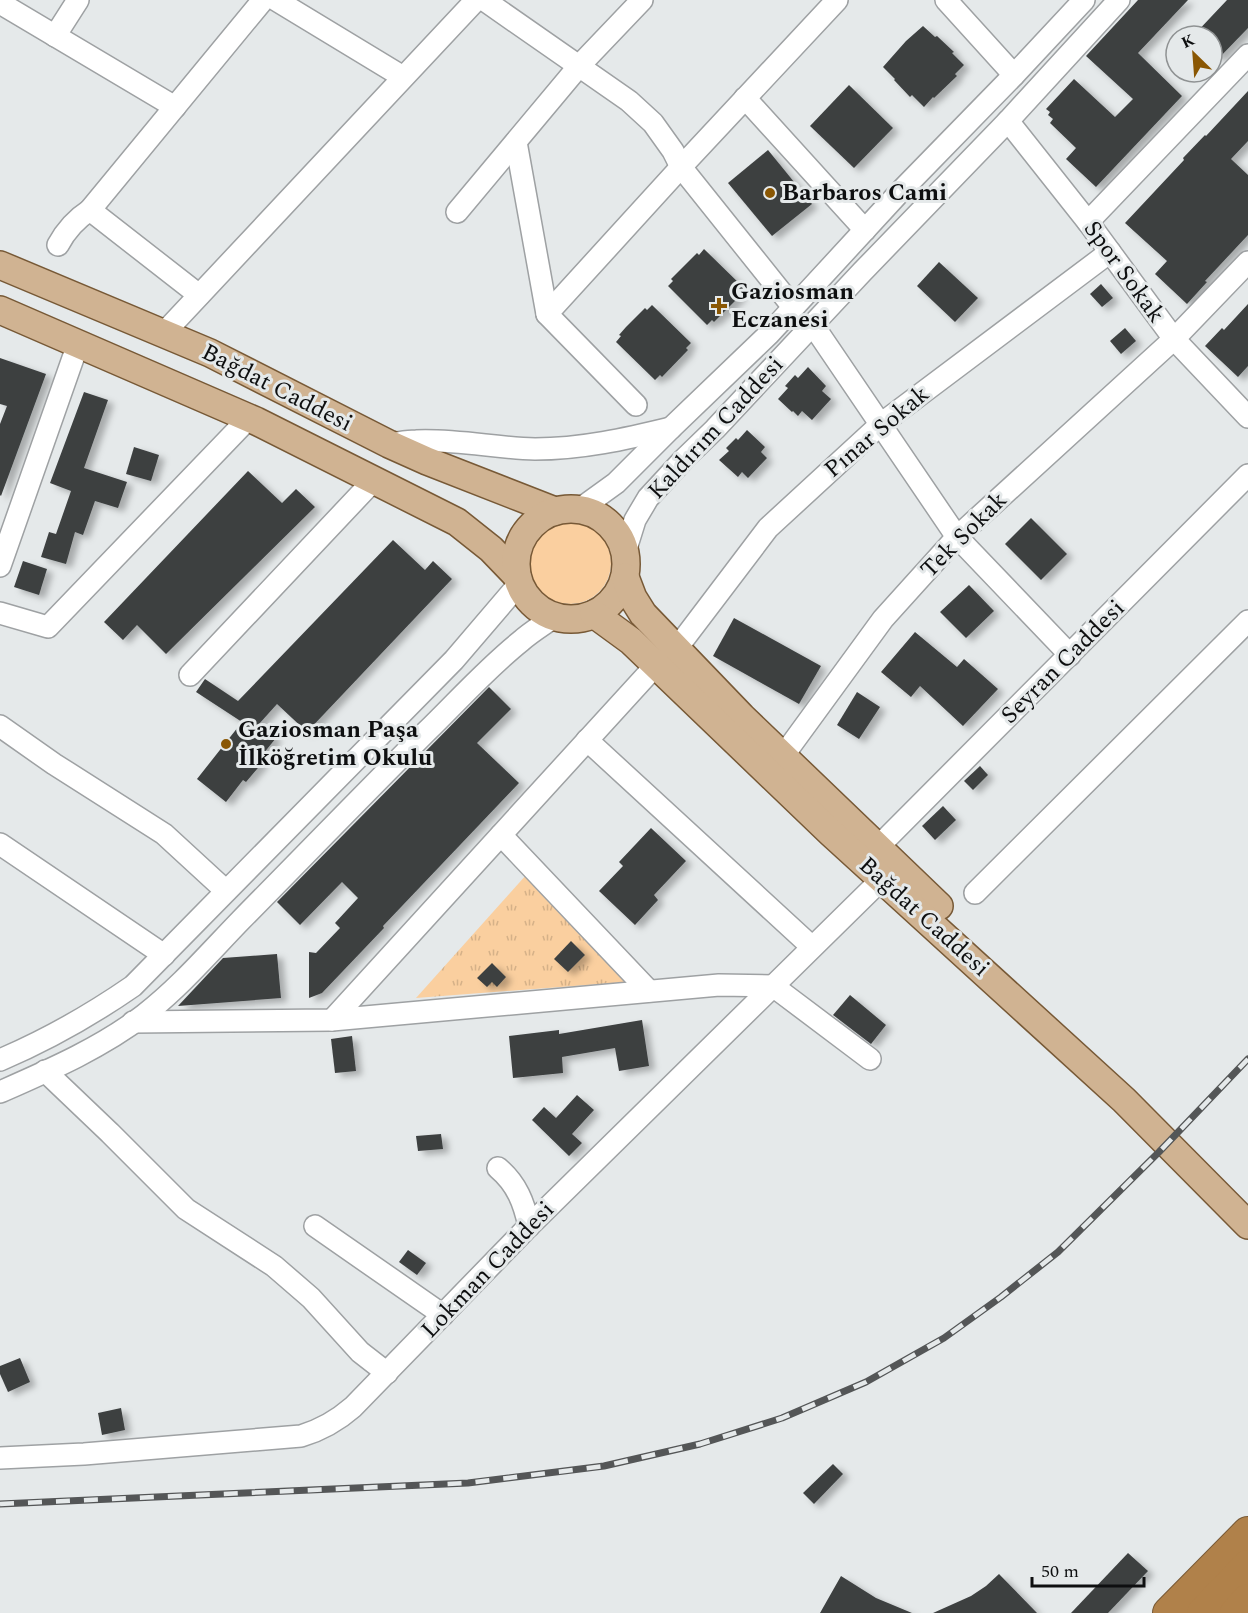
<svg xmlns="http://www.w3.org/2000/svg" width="1248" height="1613" font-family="Spectral,serif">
	<defs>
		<pattern id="park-tufts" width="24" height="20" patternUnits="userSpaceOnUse" patternTransform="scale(1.5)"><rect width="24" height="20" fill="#facf9f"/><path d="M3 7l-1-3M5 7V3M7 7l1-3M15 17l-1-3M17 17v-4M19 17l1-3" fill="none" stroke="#d5b188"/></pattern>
		<filter id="shadow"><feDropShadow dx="6" dy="4" stdDeviation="3" flood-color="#0004"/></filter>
	</defs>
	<rect width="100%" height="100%" fill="#e5e9ea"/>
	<!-- grass -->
	<circle fill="#facf9f" cx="570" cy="563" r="41"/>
	<!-- park -->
	<polygon fill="url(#park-tufts)" points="527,874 640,981 416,998"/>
	<!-- building -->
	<g fill="#3d4041" filter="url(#shadow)">
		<polygon points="1138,0 1188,0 1138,53 1182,96 1096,187 1066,159 1076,148 1050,123 1053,119 1048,115 1050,112 1046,109 1074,79 1115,117 1133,99 1086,56"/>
		<polygon points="1227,0 1248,0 1248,28 1219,58 1212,51 1212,36 1193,36"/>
		<polygon points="923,26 935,37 937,36 954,52 952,53 964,65 955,74 957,76 934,98 933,97 924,107 912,95 910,97 894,80 895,79 883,67 906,41"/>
		<polygon points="849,85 893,128 854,168 810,126"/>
		<polygon points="1248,91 1248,141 1231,159 1248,175 1248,235 1205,281 1207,282 1187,304 1155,274 1167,261 1125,223 1184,160 1183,158 1205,135 1206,136"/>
		<polygon points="768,150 812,204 772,236 728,183"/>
		<polygon points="704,249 744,288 738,293 741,295 714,322 712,320 707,325 668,286 673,281 671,279 697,253 699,255"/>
		<polygon points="939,262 978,298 955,322 917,286"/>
		<polygon points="1101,284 1113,298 1102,307 1090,294"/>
		<polygon points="1248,304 1248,366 1238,377 1205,346 1222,328 1224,330"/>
		<polygon points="652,305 691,343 686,348 688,350 662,377 660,375 655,380 616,342 621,336 619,335 626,327 645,308 647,310"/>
		<polygon points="1125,328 1136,341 1121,354 1110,341"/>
		<polygon points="0,358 46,374 1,496 0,495 0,424 7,406 0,404"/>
		<polygon points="808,367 826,386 822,391 831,399 812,420 802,411 798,416 793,411 792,412 778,399 788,388 785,386 795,375 798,378"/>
		<polygon points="84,392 108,400 84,468 127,482 118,508 95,501 83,535 75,532 66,564 41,557 49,532 56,534 71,491 50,483"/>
		<polygon points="747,430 765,447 761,452 767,458 748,478 742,472 738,477 719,460 729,451 726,448 736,438 738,440"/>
		<polygon points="134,447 159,455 151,481 126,474"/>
		<polygon points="248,471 282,503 296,489 315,507 166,654 137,625 123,640 104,622"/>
		<polygon points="1031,518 1067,554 1041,580 1005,544"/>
		<polygon points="393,540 425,570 433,561 452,579 307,732 277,704 259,724 276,738 259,759 263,762 246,782 243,780 226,802 197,779 242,722 196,692 205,679 238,701"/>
		<polygon points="23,561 47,569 39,595 14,587"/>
		<polygon points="969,585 994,611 966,638 940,612"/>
		<polygon points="734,618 821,666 799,704 713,656"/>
		<polygon points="915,632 957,667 964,659 998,689 963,726 920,686 911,697 881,672"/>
		<polygon points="489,687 511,709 477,743 519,783 383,926 384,928 322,993 309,998 309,952 316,953 340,928 335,923 358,898 342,882 300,925 277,902"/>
		<polygon points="857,692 880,707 859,739 837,725"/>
		<polygon points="980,766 988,775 973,790 964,781"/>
		<polygon points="943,806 956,820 935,840 922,826"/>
		<polygon points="651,828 686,861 654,895 658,900 635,925 599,891 623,866 619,862"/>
		<polygon points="571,941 585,955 568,972 554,959"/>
		<polygon points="277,954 281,998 178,1006 223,958"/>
		<polygon points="492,963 506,977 497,987 492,982 487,987 477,978"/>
		<polygon points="850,995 886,1025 871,1044 833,1015"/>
		<polygon points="642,1020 649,1066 619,1071 615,1048 562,1057 563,1073 513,1078 509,1036 559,1030 559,1034"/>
		<polygon points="352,1036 356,1071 335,1073 331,1039"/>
		<polygon points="577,1095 594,1110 572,1134 582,1143 569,1156 532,1120 544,1107 556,1118"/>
		<polygon points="441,1134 443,1149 418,1151 416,1136"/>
		<polygon points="408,1250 426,1263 417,1275 399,1262"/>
		<polygon points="20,1358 30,1382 8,1392 0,1374 0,1366"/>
		<polygon points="121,1408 125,1430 102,1435 98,1413"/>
		<polygon points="833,1464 843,1474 814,1504 803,1493"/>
		<polygon points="1128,1553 1148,1571 1108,1613 1071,1613"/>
		<polygon points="999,1574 1037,1613 933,1613 971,1596 986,1586"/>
		<polygon points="841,1576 876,1598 912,1613 820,1613"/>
	</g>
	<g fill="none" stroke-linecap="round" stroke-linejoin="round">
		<!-- minor casing -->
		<g stroke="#9ea1a3" stroke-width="24">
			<g id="minor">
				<polyline points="276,0 403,77"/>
				<polyline points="484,0 629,101 653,123 673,151 681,167 793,307"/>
				<polyline points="946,0 1014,75"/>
				<polyline points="0,3 175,107"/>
				<polyline points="55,36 78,0"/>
				<polyline points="745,98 865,230"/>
				<polyline points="1008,121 1088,222 1174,339 1248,417"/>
				<polyline points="516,142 547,314"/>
				<polyline points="457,212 579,66 642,0"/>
				<polyline points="1088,222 1248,55"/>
				<path d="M58,245C66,230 76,219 90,210"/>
				<polyline points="199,295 90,210 263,0"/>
				<polyline points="813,325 957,537 1070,655"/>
				<polyline points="163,334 476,0"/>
				<polyline points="636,405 547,314 681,167 837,0"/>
				<path d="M389,444C398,443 407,441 416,441C456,439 495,448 535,449C581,449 626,439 671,428"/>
				<polyline points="580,509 616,483 671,428 769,334 897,195 1014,75 1084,0"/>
				<polyline points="625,552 635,520 648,498 684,459 715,429 862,272 1008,121 1119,0"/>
				<polyline points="0,566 78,344"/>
				<polyline points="0,613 48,627 249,418"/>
				<polyline points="677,648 768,528 881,424 1110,252"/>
				<polyline points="190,675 374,480"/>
				<polyline points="0,726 54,764 164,834 226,891"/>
				<polyline points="587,740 812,947"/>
				<polyline points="783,756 883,619 957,537 1174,339 1248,262"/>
				<polyline points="501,835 649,991"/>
				<polyline points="0,844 164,955"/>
				<polyline points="877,848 1248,475"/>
				<polyline points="975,893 1248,621"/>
				<polyline points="332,1020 656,665"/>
				<polyline points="133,1022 332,1020 719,985 773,986 870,1059"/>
				<path d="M0,1060C47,1040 91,1015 133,986L454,660L519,584"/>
				<polyline points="45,1071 110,1133 186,1209 274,1266 311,1298 360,1352 387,1373"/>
				<path d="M0,1092C50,1070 101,1048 144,1015C180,987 209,953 241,920C303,857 364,794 426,732C457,702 487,668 521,641C531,632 543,625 554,617"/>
				<path d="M498,1168C517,1184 524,1203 529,1226"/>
				<polyline points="315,1226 443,1315"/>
				<path d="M0,1458L84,1454L301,1436C321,1430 337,1421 353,1407L529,1226L882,879"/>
			</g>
		</g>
		<!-- major casing -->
		<g stroke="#775936" stroke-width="30">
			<g id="major">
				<polyline points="0,265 210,353 389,444 427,461 555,511"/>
				<polyline points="0,310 256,421 457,522 491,549 517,576"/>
				<circle cx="571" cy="564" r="55"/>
				<polyline points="625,577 633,598 643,614 742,717 939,906"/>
				<polyline points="594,614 631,641 831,833 1124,1100 1248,1225"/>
			</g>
		</g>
		<!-- highway casing -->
		<g stroke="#775936" stroke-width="34">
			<g id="highway">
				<polyline points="1169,1613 1248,1533"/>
				<polyline points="1203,1613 1248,1566"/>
				<polyline points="1236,1613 1248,1600"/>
			</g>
		</g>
		<!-- minor -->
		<use href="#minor" stroke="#fff" stroke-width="21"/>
		<!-- major -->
		<use href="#major" stroke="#d0b392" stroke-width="27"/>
		<!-- highway -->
		<use href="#highway" stroke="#b0814a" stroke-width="32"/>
		<!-- rail casing -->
		<g stroke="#545657" stroke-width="7">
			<polyline id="rail" points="0,1504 468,1483 604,1466 700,1444 782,1418 866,1382 944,1338 1001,1297 1058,1252 1159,1152 1248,1059"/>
		</g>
		<!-- rail -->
		<use href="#rail" stroke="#e5e9ea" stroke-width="4.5" stroke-dasharray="14" stroke-linecap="butt"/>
	</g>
	<!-- markers -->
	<g fill="#8a5703" stroke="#e5e9ea" stroke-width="2">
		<circle cx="770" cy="193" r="6"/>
		<path d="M716 297h6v6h6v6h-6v6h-6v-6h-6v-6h6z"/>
		<circle cx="226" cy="744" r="6"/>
	</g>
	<g text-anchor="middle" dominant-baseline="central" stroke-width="6" stroke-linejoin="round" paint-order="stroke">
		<!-- poi labels -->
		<g font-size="24" font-weight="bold" fill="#0e0f10" stroke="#e5e9ea" text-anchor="start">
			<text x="782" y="193">Barbaros Cami</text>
			<text x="731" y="292">Gaziosman<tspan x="731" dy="28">Eczanesi</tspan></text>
			<text x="238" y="730">Gaziosman Paşa<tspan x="238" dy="28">İlköğretim Okulu</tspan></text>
		</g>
		<!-- street labels -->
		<g font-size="24" fill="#0e0f10" stroke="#e5e9ea">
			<text transform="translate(1124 272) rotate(54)">Spor Sokak</text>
			<text transform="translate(277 388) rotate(27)">Bağdat Caddesi</text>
			<text transform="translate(716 428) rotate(-47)">Kaldırım Caddesi</text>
			<text transform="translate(877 432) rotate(-40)">Pınar Sokak</text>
			<text transform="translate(964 535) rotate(-45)">Tek Sokak</text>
			<text transform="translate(1063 662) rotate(-45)">Seyran Caddesi</text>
			<text transform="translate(924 917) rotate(42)">Bağdat Caddesi</text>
			<text transform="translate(488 1270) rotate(-46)">Lokman Caddesi</text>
		</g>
	</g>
	<!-- north arrow -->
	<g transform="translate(1194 54) rotate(335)"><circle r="28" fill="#e5e9ea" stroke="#8f9293" stroke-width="1.5"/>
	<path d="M0-4.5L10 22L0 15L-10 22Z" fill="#8a5703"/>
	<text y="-9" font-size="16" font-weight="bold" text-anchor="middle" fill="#0e0f10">K</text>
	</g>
	<!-- scale -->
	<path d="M1032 1577v9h112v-9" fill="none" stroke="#0e0f10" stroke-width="3"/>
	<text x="1041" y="1577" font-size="18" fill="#0e0f10" stroke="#e5e9ea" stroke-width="4.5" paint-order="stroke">50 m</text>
</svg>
